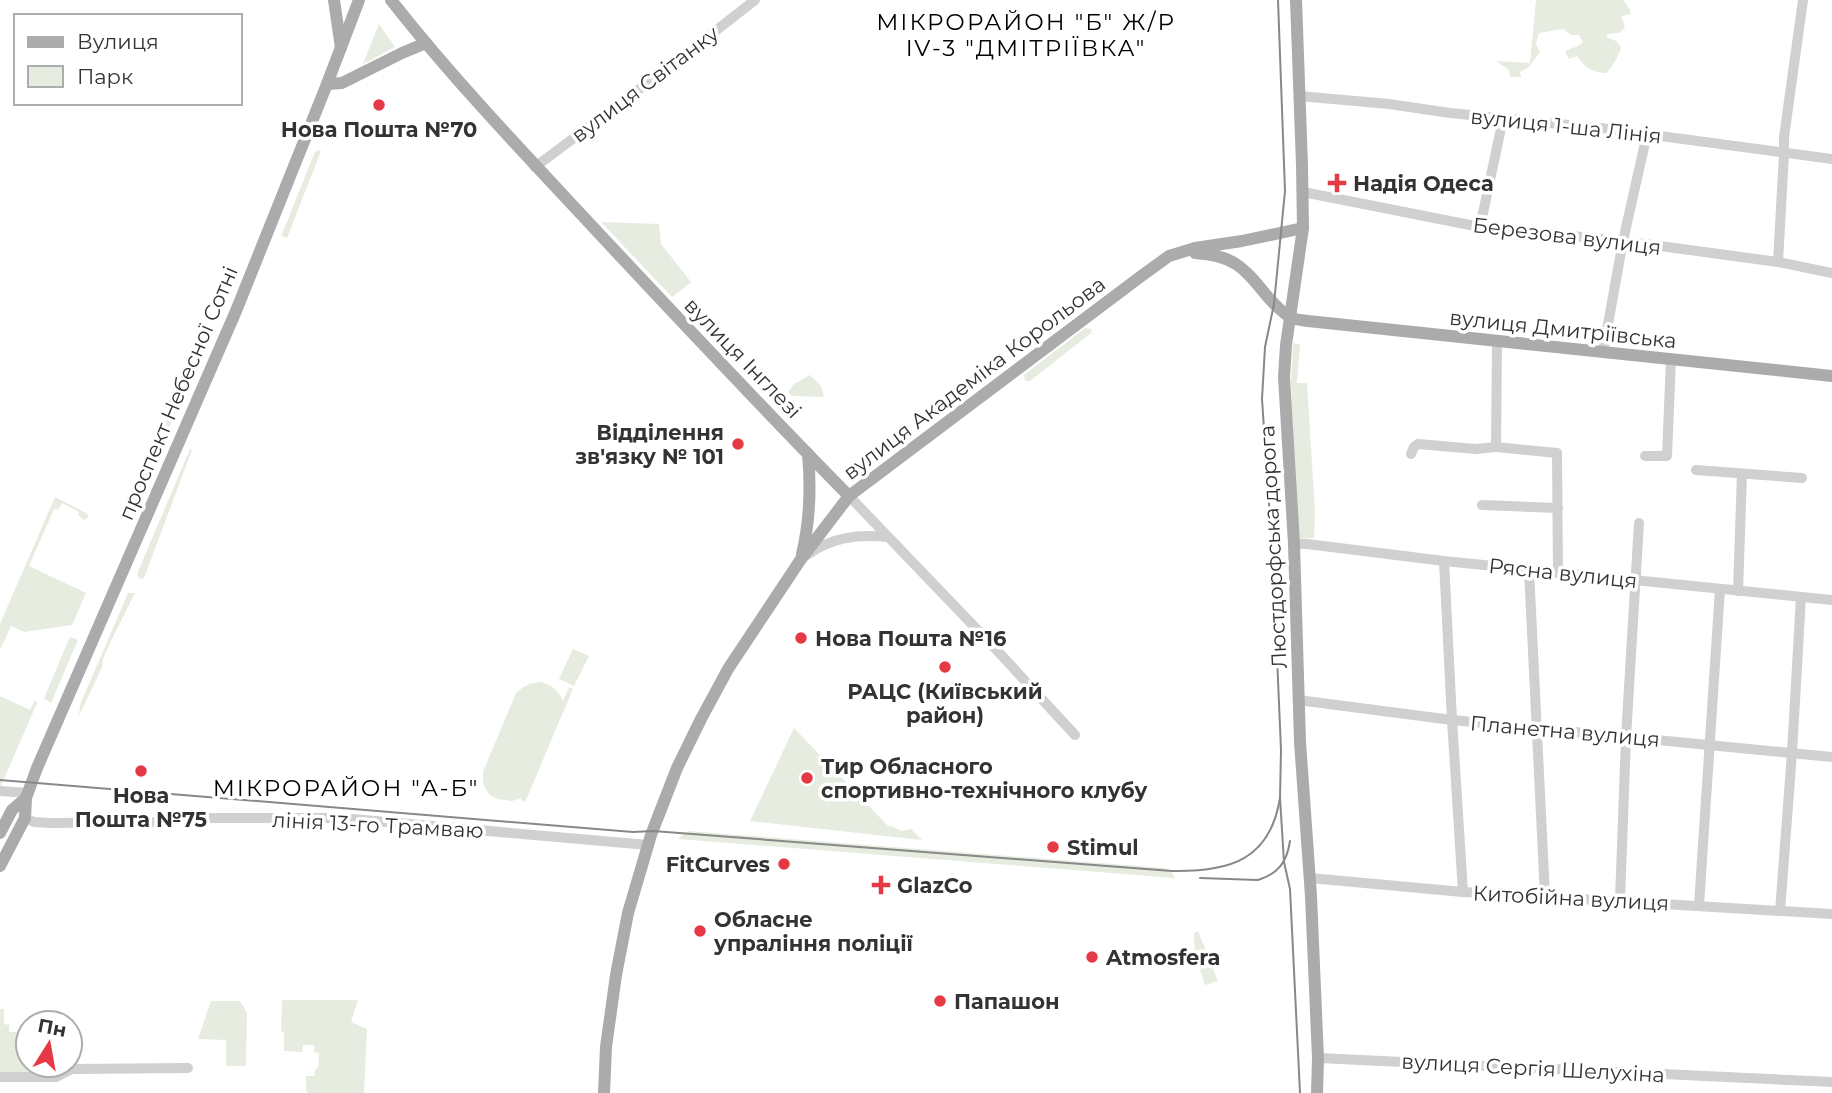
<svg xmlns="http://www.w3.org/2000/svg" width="1832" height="1093" font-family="Montserrat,sans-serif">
	<rect width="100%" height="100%" fill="#fff"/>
	<!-- green -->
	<g fill="#e6ecdf">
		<path d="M1536,0H1623L1629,8L1631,14L1621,16L1625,27L1619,33L1608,34L1606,37L1616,41L1621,47C1619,56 1613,66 1606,73C1593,73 1584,67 1577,56L1569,59L1565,52C1571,47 1578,48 1583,42L1579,35H1571L1563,29L1539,33L1536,44L1540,52L1529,67L1520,72L1521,77H1510L1509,70L1496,61L1530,63Z"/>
		<polygon points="379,24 395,47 363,64"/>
		<polygon points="319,150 321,151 287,238 282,236 282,234 315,152"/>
		<polygon points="601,222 659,224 661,244 691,282 672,297"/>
		<polygon points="1085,328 1092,329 1091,333 1030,381 1025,381 1024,375"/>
		<polygon points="1293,343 1300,344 1297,383 1307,383 1315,512 1314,538 1297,539 1291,381"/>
		<polygon points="810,375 821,386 824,397 792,396 788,392 794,384"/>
		<polygon points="181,387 183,388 180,402 136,507 128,509"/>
		<polygon points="190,449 192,450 144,578 140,579 137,574"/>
		<polygon points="55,497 86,513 89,517 84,520 78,515 79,512 62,503 58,510 54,509 29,566 86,593 72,625 24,632 11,626 0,650 0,624"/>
		<polygon points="128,593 135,593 109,645 103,659 102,667 79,716 80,705"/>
		<polygon points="70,637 78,640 51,703 44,698"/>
		<polygon points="573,649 589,656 574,686 559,679"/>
		<path d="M540,682C552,684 558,690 563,701L569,687L573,689L525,802L521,800L522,798L512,801L497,799L490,795L485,788L483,781V772L516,693C524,686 529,683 540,682Z"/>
		<polygon points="0,696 30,710 35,700 37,703 0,788"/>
		<polygon points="794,728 888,826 892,826 901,831 911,829 922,840 750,821"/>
		<polygon points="688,831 1164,868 1170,870 1175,878 678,839"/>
		<polygon points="1198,931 1218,981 1205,985 1195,953 1194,933"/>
		<polygon points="282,1000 358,1000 351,1022 367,1029 364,1093 309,1093 306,1091 306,1076 314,1076 315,1069 318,1068 319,1053 314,1052 314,1045 303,1045 302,1052 284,1051 284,1032 281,1031"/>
		<polygon points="211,1001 240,1001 247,1013 246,1066 226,1066 226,1040 198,1039"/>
		<polygon points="0,1009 4,1009 4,1024 9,1025 9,1032 20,1032 20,1025 28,1025 28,1065 37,1065 37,1074 0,1074"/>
	</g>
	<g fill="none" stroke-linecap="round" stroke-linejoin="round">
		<!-- minor -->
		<g stroke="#d0d0d0" stroke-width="10">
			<polyline points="1299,96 1389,104 1450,113 1600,128 1832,159"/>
			<polyline points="535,167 677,61 755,0"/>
			<polyline points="1303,192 1480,227 1623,241 1778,262 1832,273"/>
			<polyline points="1480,227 1503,119"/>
			<polyline points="1778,262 1784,154 1784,137 1803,0"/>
			<polyline points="1497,342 1496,447 1557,453 1558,573"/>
			<polyline points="1603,352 1623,241 1647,134"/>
			<polyline points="1411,454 1414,447 1418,444 1476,449 1496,447"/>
			<polyline points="1645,456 1667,456 1671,359"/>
			<polyline points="1696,470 1802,478"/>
			<polyline points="849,496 992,645 1075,735"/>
			<polyline points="1482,505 1558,508"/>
			<polyline points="1294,544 1307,544 1444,561 1832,600"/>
			<path d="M807,555C832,537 858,534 888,537"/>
			<polyline points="1444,561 1452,720 1463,892"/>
			<polyline points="1529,570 1545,896"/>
			<polyline points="1738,591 1742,474"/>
			<polyline points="1298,700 1452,720 1832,757"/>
			<polyline points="0,791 28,793"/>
			<polyline points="25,818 34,822 51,823 171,822 185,818 341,818 648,845"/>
			<polyline points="1310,878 1463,892 1832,914"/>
			<polyline points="1620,900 1626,737 1639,523"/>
			<polyline points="1699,905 1720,589"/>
			<polyline points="1780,911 1792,753 1801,597"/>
			<polyline points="1318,1058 1832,1082"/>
			<polyline points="0,1077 56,1077 72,1069 188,1068"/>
		</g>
		<!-- major -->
		<g stroke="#ababab" stroke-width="12">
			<polyline points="334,0 341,48"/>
			<path d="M391,0C454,80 523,152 592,226C677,317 762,408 849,496"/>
			<polyline points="1296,0 1302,165 1303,228 1286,345 1284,377 1294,544 1300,742 1311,896 1318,1058 1317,1093"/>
			<polyline points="327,84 342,83 402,53 426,43"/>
			<path d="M1195,253C1234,255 1244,268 1267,296C1274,304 1283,314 1292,318C1297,320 1303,320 1308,321L1832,376"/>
			<path d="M802,554C810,521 811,488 808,454"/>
			<polyline points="0,833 12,810 26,798"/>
			<polyline points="0,866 25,818 26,798 37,768 236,311 327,84 359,0"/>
			<polyline points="604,1093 606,1047 616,975 628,913 651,835 677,768 701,719 728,669 801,559 849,496 1140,277 1169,256 1195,248 1242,241 1303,228"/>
		</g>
		<!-- tram -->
		<g stroke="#888" stroke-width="2">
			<polyline points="1278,0 1285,191 1274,304 1265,347 1262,399 1273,563 1281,750 1280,798 1284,862 1290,889 1300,1093"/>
			<path d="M0,780L633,832L653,831L1172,871C1230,872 1270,860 1280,798"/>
			<path d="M1200,878L1258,880C1278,874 1287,862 1290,841"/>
		</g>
	</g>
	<!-- markers -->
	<g fill="#e63946" stroke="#fff" stroke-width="2.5">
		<circle cx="379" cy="105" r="7"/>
		<path d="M1333.5 172.5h7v7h7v7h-7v7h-7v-7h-7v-7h7z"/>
		<circle cx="738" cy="444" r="7"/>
		<circle cx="801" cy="638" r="7"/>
		<circle cx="945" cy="667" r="7"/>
		<circle cx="141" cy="771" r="7"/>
		<circle cx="807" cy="778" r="7"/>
		<circle cx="1053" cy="847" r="7"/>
		<circle cx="784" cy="864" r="7"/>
		<path d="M877.5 874.5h7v7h7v7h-7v7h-7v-7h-7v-7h7z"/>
		<circle cx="700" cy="931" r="7"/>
		<circle cx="1092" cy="957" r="7"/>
		<circle cx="940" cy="1001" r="7"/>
	</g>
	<g text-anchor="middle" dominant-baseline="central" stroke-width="7" stroke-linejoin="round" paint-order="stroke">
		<!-- street labels -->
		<g font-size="21" fill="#333" stroke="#fff">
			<text transform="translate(645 84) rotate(-37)">вулиця Світанку</text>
			<text transform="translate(1566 126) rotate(6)">вулиця 1-ша Лінія</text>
			<text transform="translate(1567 236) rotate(7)">Березова вулиця</text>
			<text transform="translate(1563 329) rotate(6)">вулиця Дмитріївська</text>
			<text transform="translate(743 358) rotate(46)">вулиця Інглезі</text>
			<text transform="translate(974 378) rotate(-37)">вулиця Академіка Корольова</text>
			<text transform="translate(178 393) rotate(-67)">проспект Небесної Сотні</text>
			<text transform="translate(1273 547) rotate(-93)">Люстдорфська дорога</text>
			<text transform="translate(1563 573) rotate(6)">Рясна вулиця</text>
			<text transform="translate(1565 731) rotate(5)">Планетна вулиця</text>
			<text transform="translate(378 825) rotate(3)">лінія 13-го Трамваю</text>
			<text transform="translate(1571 898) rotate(3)">Китобійна вулиця</text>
			<text transform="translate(1533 1068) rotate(3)">вулиця Сергія Шелухіна</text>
		</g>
		<!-- poi labels -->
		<g font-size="21" font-weight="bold" fill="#333" stroke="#fff" text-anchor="start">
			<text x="379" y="129" text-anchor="middle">Нова Пошта №70</text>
			<text x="1353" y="183">Надія Одеса</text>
			<text x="724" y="432" text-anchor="end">Відділення<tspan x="724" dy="24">зв'язку № 101</tspan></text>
			<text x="815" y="638">Нова Пошта №16</text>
			<text x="945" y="691" text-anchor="middle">РАЦС (Київський<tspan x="945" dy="24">район)</tspan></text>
			<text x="821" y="766">Тир Обласного<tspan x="821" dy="24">спортивно-технічного клубу</tspan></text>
			<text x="141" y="795" text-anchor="middle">Нова<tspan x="141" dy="24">Пошта №75</tspan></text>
			<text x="1067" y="847">Stimul</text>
			<text x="770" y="864" text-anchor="end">FitCurves</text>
			<text x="897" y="885">GlazCo</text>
			<text x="714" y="919">Обласне<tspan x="714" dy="24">упраління поліції</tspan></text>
			<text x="1106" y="957">Atmosfera</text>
			<text x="954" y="1001">Папашон</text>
		</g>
		<!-- neighbourhood labels -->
		<g font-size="23" letter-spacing="2" fill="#000" stroke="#fff">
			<text x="1026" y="22">МІКРОРАЙОН "Б" Ж/Р<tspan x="1026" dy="26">IV-3 "ДМІТРІЇВКА"</tspan></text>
			<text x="346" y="788">МІКРОРАЙОН "А-Б"</text>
		</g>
	</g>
	<!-- legend -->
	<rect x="14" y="14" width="228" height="91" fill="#ffffff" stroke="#adadad" stroke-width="2"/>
	<rect x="28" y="37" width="35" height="10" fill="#ababab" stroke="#adadad" stroke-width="2"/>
	<text x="77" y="49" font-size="21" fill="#333333">Вулиця</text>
	<rect x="28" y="66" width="35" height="21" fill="#e6ecdf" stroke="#adadad" stroke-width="2"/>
	<text x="77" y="84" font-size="21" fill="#333333">Парк</text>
	<!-- north arrow -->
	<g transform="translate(49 1044) rotate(11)"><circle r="33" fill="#ffffff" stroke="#adadad" stroke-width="2"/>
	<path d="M0-5L12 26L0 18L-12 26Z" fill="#e63946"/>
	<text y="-10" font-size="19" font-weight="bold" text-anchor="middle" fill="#333333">Пн</text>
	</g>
</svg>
